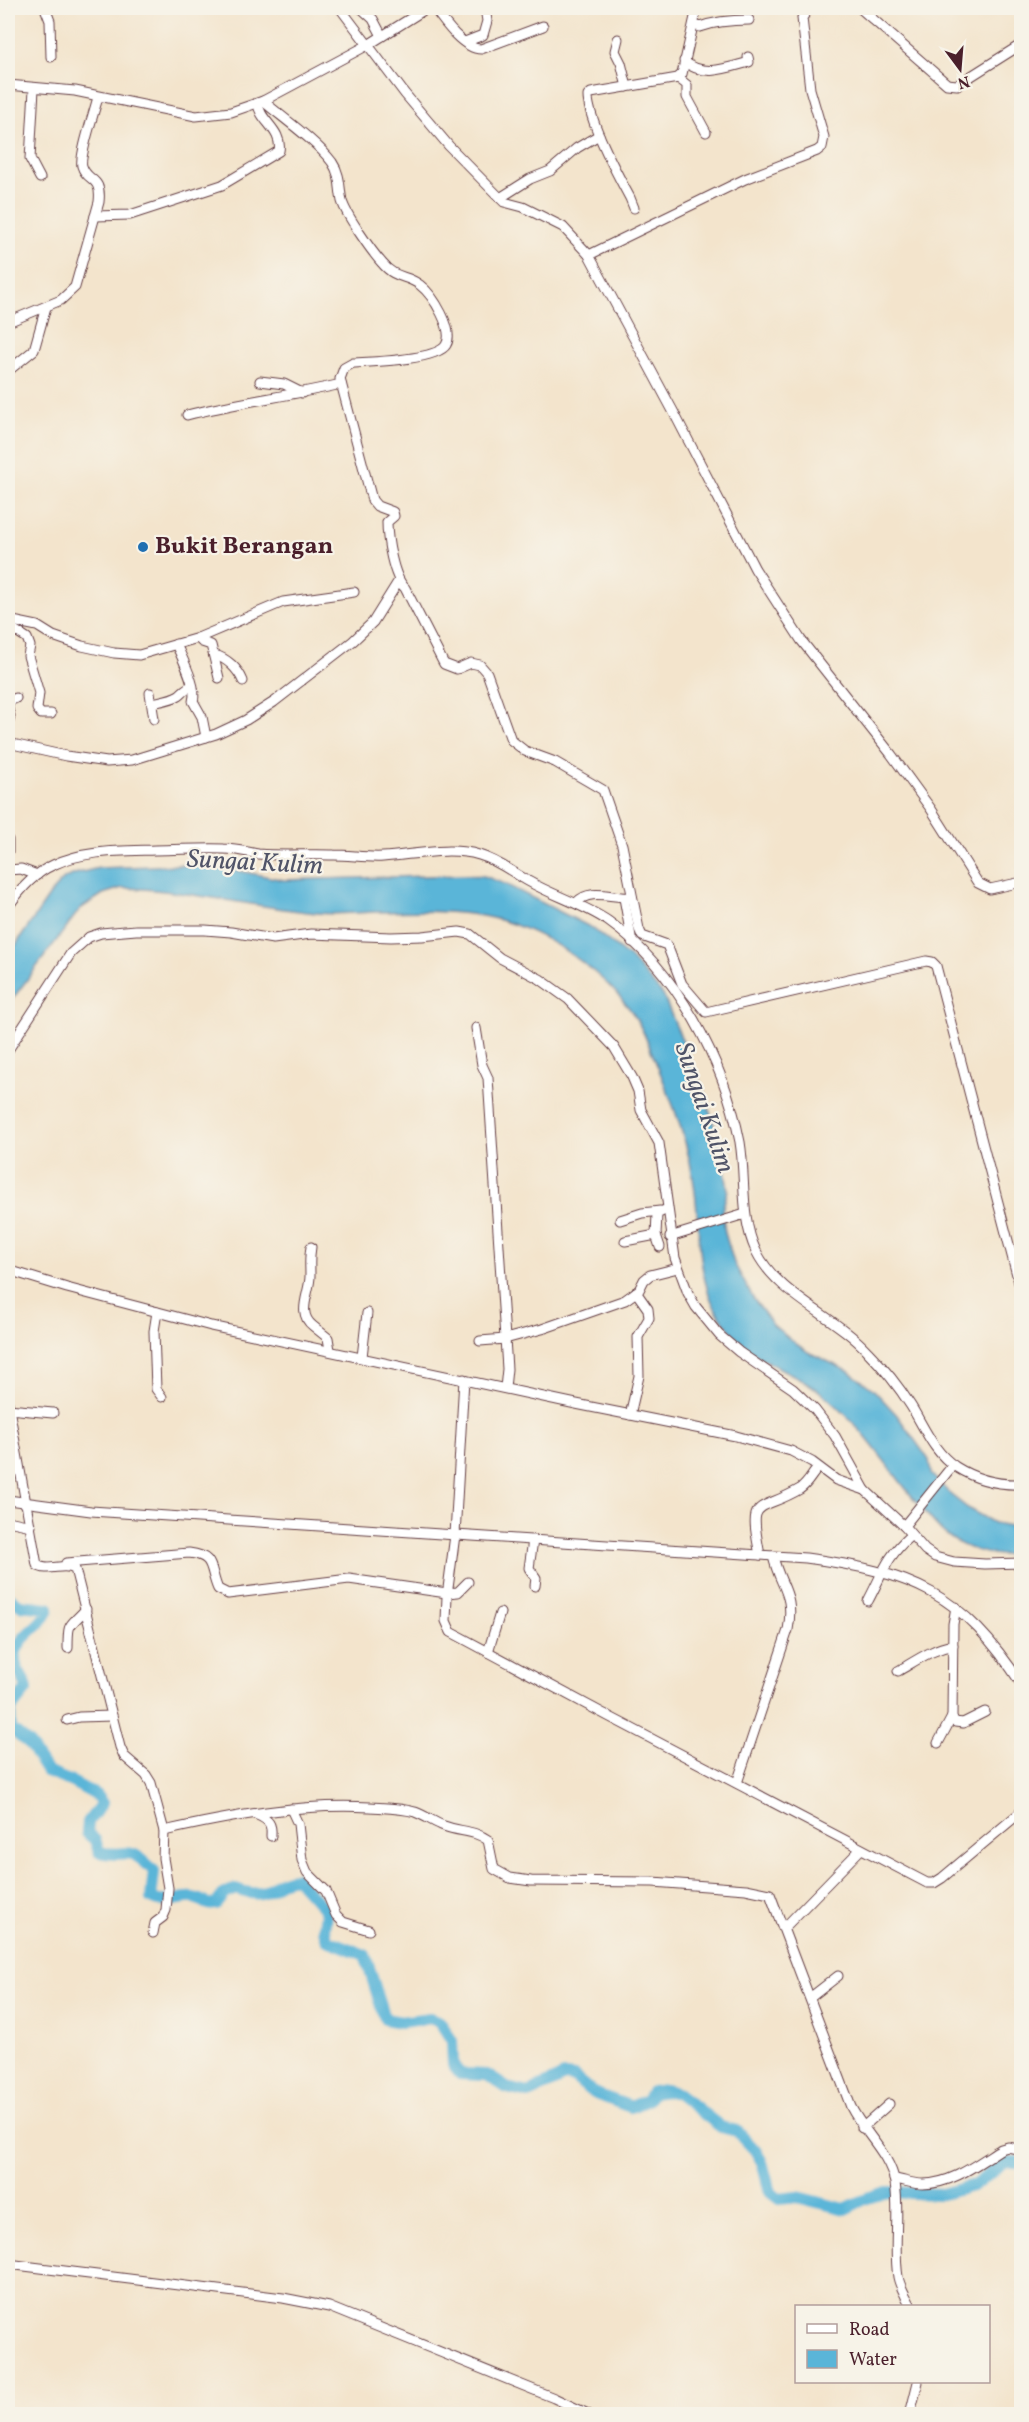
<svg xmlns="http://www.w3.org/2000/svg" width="1029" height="2422" font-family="Vollkorn,serif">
	<rect width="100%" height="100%" fill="#f7f3e8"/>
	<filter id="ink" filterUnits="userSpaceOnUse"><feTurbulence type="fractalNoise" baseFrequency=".0167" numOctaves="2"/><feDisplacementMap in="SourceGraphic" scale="12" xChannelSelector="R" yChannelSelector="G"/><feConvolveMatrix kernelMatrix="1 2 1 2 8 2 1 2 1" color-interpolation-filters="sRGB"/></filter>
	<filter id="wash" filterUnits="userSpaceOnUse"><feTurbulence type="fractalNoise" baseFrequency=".008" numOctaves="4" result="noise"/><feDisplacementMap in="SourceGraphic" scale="24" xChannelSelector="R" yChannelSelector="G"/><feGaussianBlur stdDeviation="1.35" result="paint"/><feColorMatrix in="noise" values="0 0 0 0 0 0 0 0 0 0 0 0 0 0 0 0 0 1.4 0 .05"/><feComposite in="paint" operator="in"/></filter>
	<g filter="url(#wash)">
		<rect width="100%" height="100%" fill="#f3e4cc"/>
		<!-- water -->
		<path fill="#5ab5d8" stroke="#526a82" stroke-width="1.5" d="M181,865L240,871L284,880L464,875L484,876L505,884L592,928L630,958L663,995L702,1087L721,1147L728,1190L722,1210L725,1233L734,1263L753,1298L773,1325L791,1340L808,1352L848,1371L873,1389L897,1415L929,1460L931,1474L951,1495L969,1509L994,1523L1021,1528V1553C997,1559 963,1550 944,1533C935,1525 927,1514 919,1505C886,1466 860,1422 819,1391C798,1374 769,1366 748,1349C737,1339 724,1323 716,1310C697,1275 700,1230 695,1192C690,1147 674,1106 657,1065C649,1046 642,1025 629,1008C615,990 597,973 579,960C508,908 458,910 374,912C356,913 336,915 317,913C253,907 188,890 122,888L103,894L80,909L8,1005V956L54,889L65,878L78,873L99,868Z"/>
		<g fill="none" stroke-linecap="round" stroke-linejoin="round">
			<!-- river -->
			<path stroke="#5ab5d8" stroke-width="12" d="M8,1596L20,1605L48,1608C45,1627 16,1634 15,1658C14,1670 25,1678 27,1689L10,1710L11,1729L29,1744L47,1772L72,1782L96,1795L102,1803L88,1822L87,1833L95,1840L99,1852C130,1859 126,1842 154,1871L151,1898C168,1907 177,1896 194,1898C205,1900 203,1906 216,1904L224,1894L236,1889C272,1903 267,1880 296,1878L326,1911L324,1930L327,1940L365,1955L385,2019L401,2022L430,2018L440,2022L452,2041L453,2065L460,2074L487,2075L507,2088L528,2093L564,2076L574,2077L593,2093L631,2107L647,2100L652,2092L665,2090L677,2093L721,2127L737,2131L755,2150L762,2162L770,2192L779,2199L797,2197L845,2209L867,2198L887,2192L942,2194L975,2185L1004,2162H1022"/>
		</g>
	</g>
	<g filter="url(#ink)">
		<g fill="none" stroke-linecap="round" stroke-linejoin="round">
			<!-- minor casing -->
			<g stroke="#633d43" stroke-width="11">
				<g id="minor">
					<polyline points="45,8 50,21 51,57"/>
					<polyline points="340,8 405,94 449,146 504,202 523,207 563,227 589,255 673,411 755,569 801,640 891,754 931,809 978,883 990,889 1022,882"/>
					<polyline points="361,8 373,19 382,36"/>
					<path d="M434,8C444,22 463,49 481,49L543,26"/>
					<polyline points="860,8 947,84 957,85 1022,44"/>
					<path d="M695,25L700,27C716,21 731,20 749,20"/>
					<polyline points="618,39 615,51 621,63 627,87"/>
					<polyline points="465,42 483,35 487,21 485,8"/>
					<path d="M684,61C703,78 727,68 749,62L748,57"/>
					<polyline points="678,78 682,74 697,8"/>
					<polyline points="8,85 75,91 196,116 231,112 263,101 368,45 427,8"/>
					<polyline points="34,89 30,159 40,178"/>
					<path d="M263,101C283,118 316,141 332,162C341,175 339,187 342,201C346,215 372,252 382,263C396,280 406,274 420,285C433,295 455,330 446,345C437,360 371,362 353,363L344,368L340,379L372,500L377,506L393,512L394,516L387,522C387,539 393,577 405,588L444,664L457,669L471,663L480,665L487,673L511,740L525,751L555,762L603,790L622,845L639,929L642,936L667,945L682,984L706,1012L926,961L932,962L936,966L1022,1294"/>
					<polyline points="500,198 530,179 550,171 577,148 599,135"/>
					<path d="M634,208L630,198C618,176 588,119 588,96L591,93L678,78L687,85V97L706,132"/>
					<path d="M95,216L130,215L222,185L279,151C283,130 259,121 258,103"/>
					<polyline points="589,255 745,179 817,151 822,147 824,137 810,89 802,18 809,8"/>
					<path d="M8,322L61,300L75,287L99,202C102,175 87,183 82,166C79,156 95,110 98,97"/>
					<polyline points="8,371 34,350 46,307"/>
					<polyline points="260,381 284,384 302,393"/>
					<path d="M187,415C238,402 289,396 341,384"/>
					<polyline points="8,620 37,626 53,636 82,646 114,653 139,655 198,638 283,602 354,592"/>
					<polyline points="8,626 27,638 30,646 28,656 39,693 37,709 41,714 51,714"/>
					<polyline points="198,638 202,642 211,645 219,678"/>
					<path d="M176,644C182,658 198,688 193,701L202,717L206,737"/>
					<path d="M214,655C227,658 238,669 243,681"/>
					<polyline points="150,693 154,719"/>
					<polyline points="8,702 16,698"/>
					<path d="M152,703C160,701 171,700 179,695C184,691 185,688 192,686"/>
					<polyline points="8,709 10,716 8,724"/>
					<polyline points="8,743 66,756 107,762 132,760 216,734 246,720 274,702 353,641 373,622 398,582"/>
					<polyline points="8,840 8,852"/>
					<polyline points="8,870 21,869 37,875"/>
					<polyline points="624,898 632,942"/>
					<path d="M576,903C590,887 614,899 632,897"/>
					<path d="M8,907C19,891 35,873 53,865C84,850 121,851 155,850C178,850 201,848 224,849C236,849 247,852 258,854C284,856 309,854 334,855C350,855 367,858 383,857C413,855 450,846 479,855C497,860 512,872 528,881C554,896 583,904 608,921C677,970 724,1061 740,1142C746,1178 740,1217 756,1251C778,1296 835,1315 868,1352C884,1368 899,1387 911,1406C924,1427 934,1453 956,1467C975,1479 999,1485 1022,1484"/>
					<polyline points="476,1028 482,1065 488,1078 507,1369 505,1388"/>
					<polyline points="8,1050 71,953 89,937 101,933 136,930 205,930 231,932 273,939 311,934 391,937 422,936 459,932 470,934 500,958 540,979 568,999 614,1047 632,1077 638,1091 641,1110 659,1143 675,1258 688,1293 696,1307 719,1335 739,1352 793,1389 815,1410 835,1436 865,1490"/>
					<polyline points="620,1220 642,1213 660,1211"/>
					<polyline points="670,1237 745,1214"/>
					<polyline points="625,1241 656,1235"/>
					<path d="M311,1247C309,1258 310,1265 310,1276C310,1293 296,1313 313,1326C318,1330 323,1334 328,1338L330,1350"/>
					<polyline points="660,1247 656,1235 657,1214 667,1209"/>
					<polyline points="8,1270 67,1288 211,1326 576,1404 736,1436 791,1451 812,1462 836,1480 865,1490 904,1526 925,1550 935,1557 954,1562 985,1564 1022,1563"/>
					<polyline points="157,1312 154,1331 156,1389 162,1397"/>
					<polyline points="480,1341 505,1339 542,1329 625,1300 639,1290 644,1280 650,1275 678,1268"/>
					<polyline points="362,1357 367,1313"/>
					<polyline points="464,1379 455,1535 447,1596 446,1621 451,1632 608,1716 927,1883 934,1883 942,1878 1022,1811"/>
					<path d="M8,1403L37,1565C48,1573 63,1562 75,1569L120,1747L124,1756L146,1775L151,1783L164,1831L163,1858L168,1888L166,1910L163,1917L155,1923L153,1933"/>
					<polyline points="8,1409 53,1413"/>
					<polyline points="630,1415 639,1376 638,1337 649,1318 648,1309 636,1292"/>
					<path d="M8,1500L91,1511L806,1558C911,1572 963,1593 1022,1685"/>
					<polyline points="8,1521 31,1526"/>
					<polyline points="904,1526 953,1465"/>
					<polyline points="533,1540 529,1568 536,1578 535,1586"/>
					<path d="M760,1555C748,1495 757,1514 800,1489C808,1484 812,1474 818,1468"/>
					<path d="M66,1563L189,1553C216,1556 209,1569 218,1589L228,1594L349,1579L447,1593L458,1592L468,1582"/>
					<path d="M868,1601C883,1573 886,1557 911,1535"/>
					<polyline points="956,1607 953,1624 952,1717 955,1722 963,1723 985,1712"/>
					<path d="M68,1648C68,1620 69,1628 86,1609"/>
					<polyline points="488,1652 500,1613"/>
					<path d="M898,1671C917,1660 932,1649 953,1645"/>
					<polyline points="67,1720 79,1717 112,1716"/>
					<polyline points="938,1743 952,1717"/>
					<path d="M737,1783L788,1630C795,1592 780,1588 773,1556"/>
					<polyline points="291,1809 298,1824 302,1860 307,1872 326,1891 336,1915 343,1922 369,1930"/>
					<path d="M257,1815C269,1820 272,1824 271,1836"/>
					<path d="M164,1831C231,1816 301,1803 370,1807C385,1808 401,1808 415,1812C426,1816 435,1823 444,1826C460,1832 474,1830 488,1840L494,1869L510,1878L531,1881L653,1882L746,1889L770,1894L851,2107C864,2133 890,2154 895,2183C900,2214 893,2246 898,2277C900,2287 906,2297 911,2306"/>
					<polyline points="785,1927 861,1849"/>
					<polyline points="811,1997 838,1976"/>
					<polyline points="862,2128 889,2104"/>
					<path d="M894,2179C903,2180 913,2184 923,2184C952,2184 977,2164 1001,2149L1008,2147L1022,2150"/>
					<polyline points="8,2264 283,2298 329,2307 554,2398 588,2414"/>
					<polyline points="910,2414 918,2382"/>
				</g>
			</g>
			<!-- minor -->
			<use href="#minor" stroke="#fff" stroke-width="9"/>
		</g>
	</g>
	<!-- markers -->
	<circle fill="#1f6fb2" stroke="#f7f3e8" stroke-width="2" cx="143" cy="547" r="6"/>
	<g text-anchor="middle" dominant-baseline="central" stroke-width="4.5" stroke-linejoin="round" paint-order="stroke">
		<!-- poi labels -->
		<g font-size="24" font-weight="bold" fill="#4a1f2b" stroke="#f7f3e8" text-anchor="start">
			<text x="155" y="547">Bukit Berangan</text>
		</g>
		<!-- water labels -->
		<g font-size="26" font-style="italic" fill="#505468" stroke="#f7f3e8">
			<text transform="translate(255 863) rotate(3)">Sungai Kulim</text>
			<text transform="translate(704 1108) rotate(71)">Sungai Kulim</text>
		</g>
	</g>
	<!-- margin -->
	<rect width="1029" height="2422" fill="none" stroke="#f7f3e8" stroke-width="30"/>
	<!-- legend -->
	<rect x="795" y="2305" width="195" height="78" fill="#f7f3e8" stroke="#b29e9c" stroke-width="1.5"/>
	<rect x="807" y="2324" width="30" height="9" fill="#ffffff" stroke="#b29e9c" stroke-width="1.5"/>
	<text x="849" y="2335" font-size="18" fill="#4a1f2b">Road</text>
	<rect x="807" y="2350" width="30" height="18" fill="#5ab5d8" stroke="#b29e9c" stroke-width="1.5"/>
	<text x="849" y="2365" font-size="18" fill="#4a1f2b">Water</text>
	<!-- north arrow -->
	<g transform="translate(960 69) rotate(164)" stroke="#f7f3e8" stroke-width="4.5" paint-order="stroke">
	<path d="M0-4.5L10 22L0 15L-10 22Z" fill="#4a1f2b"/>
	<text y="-9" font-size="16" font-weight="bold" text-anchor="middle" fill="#4a1f2b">N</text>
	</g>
</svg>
